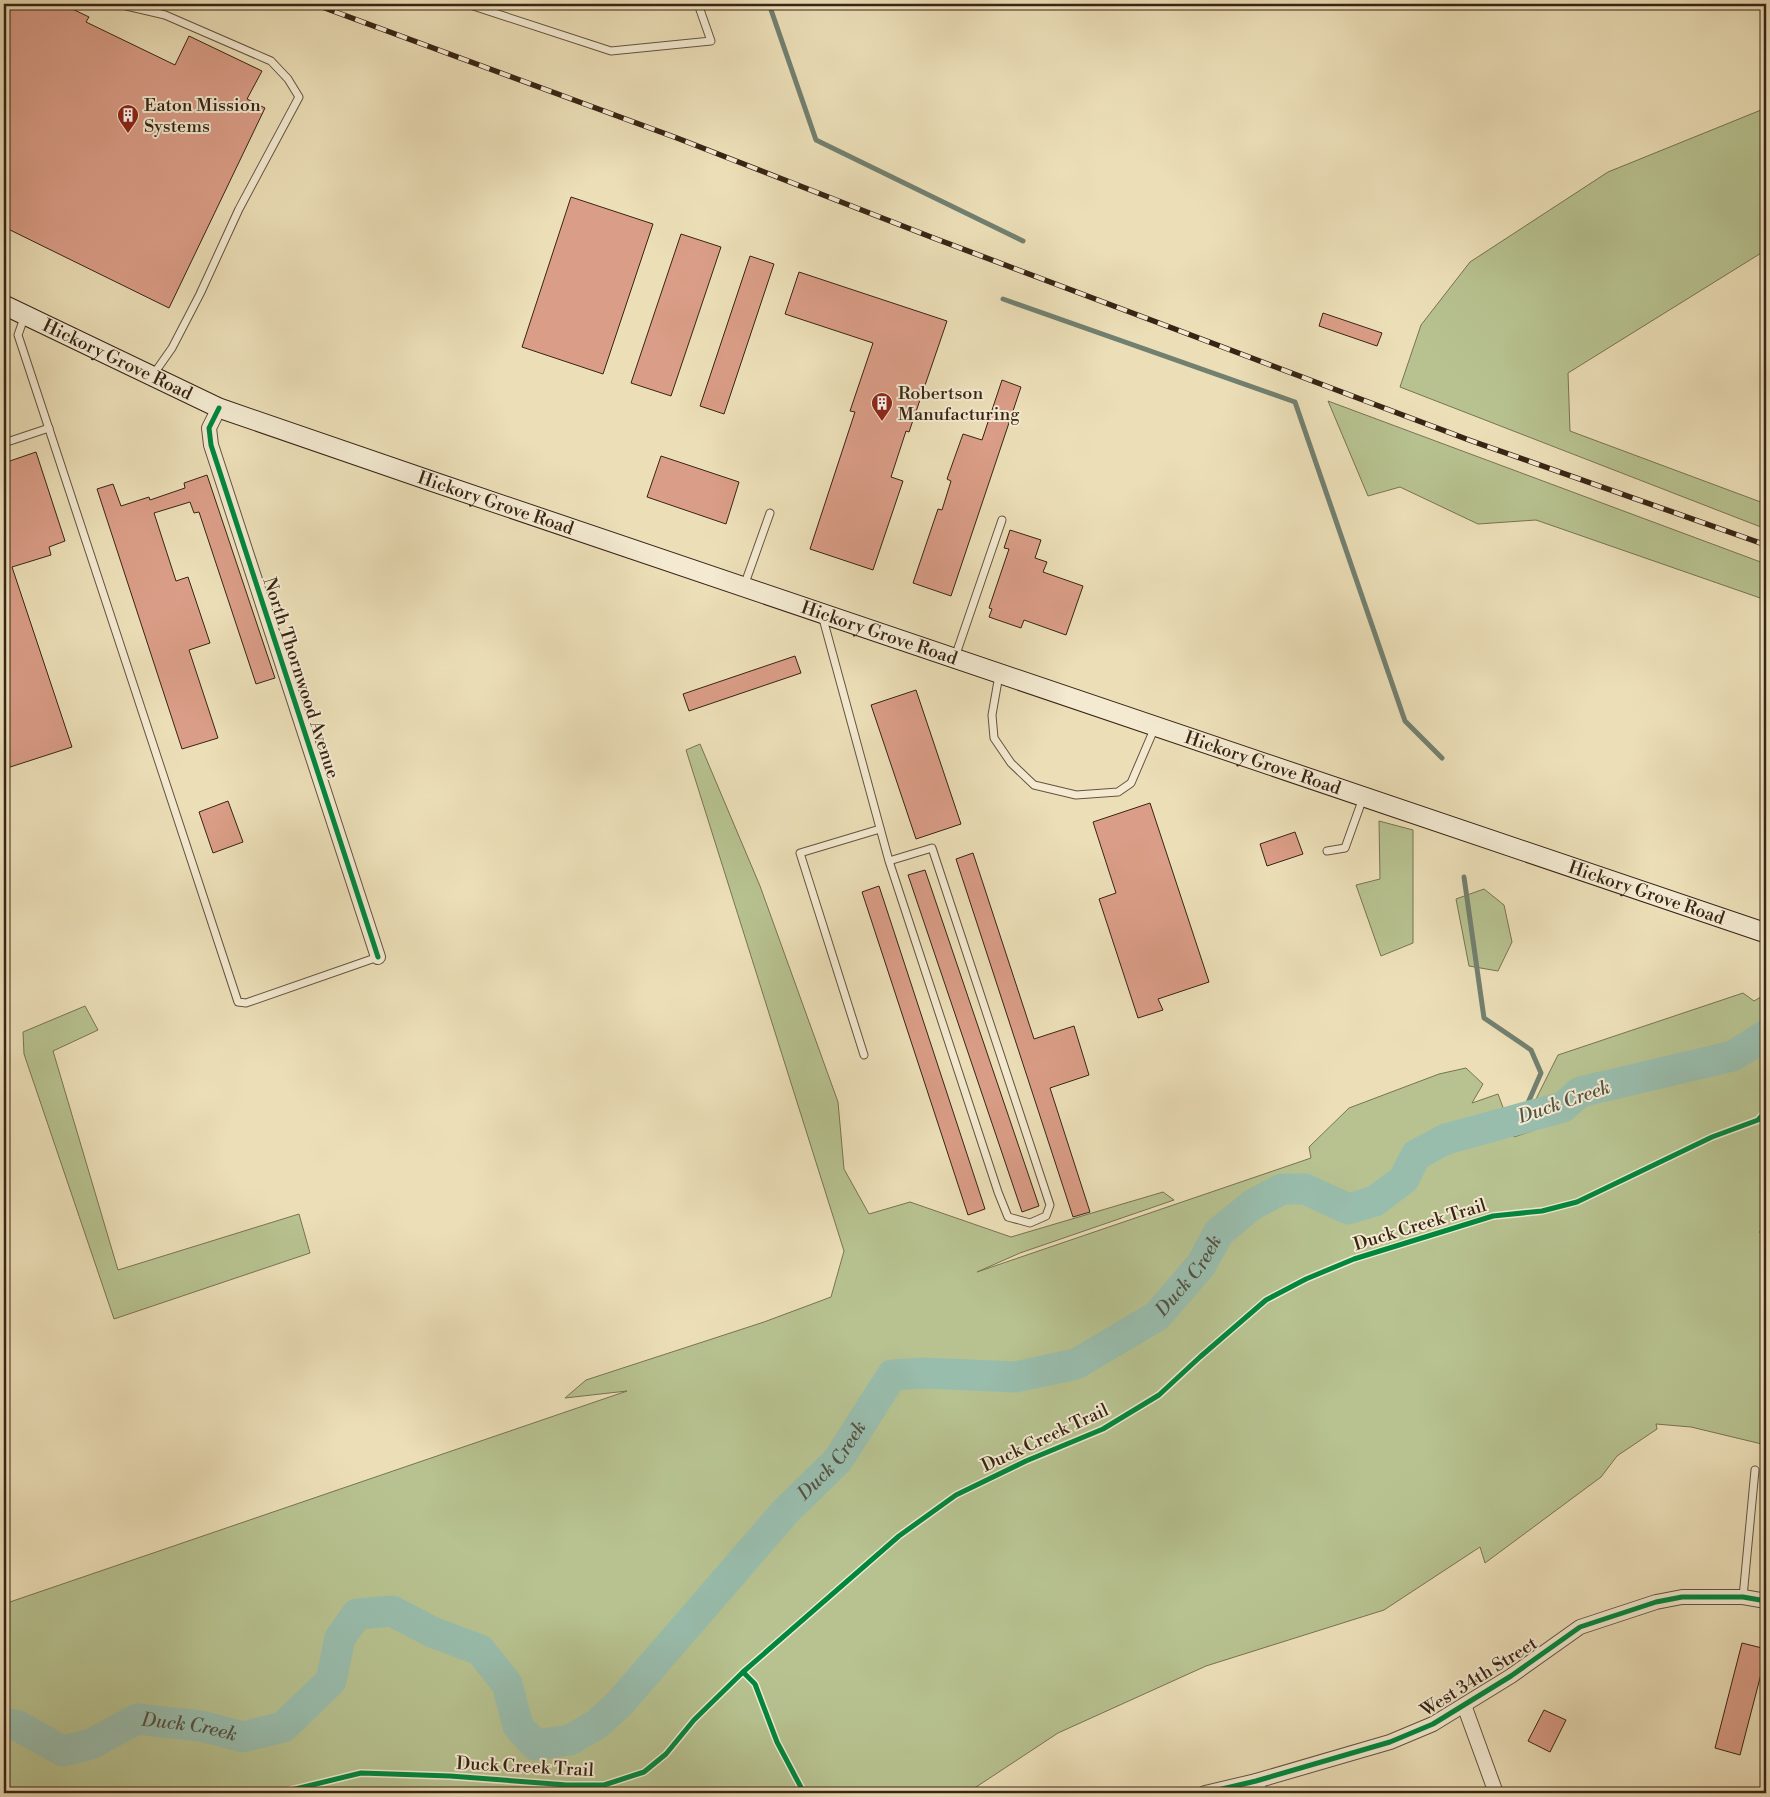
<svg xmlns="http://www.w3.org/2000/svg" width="1770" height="1797" font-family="'Libre Bodoni',serif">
	<rect width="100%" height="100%" fill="#ecdfb8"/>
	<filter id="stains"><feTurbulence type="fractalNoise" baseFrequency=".004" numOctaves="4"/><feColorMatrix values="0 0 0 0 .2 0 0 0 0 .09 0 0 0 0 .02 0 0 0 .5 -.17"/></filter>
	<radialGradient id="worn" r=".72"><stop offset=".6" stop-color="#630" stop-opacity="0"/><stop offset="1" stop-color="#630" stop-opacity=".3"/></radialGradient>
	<!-- green -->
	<g fill="#b7c290" stroke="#787352">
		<polygon points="1766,108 1766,250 1568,373 1570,431 1766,504 1766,529 1400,387 1421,325 1470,262 1608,172"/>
		<polygon points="1328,401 1766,564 1766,600 1536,520 1478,524 1400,487 1368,496"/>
		<polygon points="700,744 760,886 838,1102 844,1169 869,1214 910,1202 1011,1237 1163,1192 1174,1200 1020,1253 977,1272 1311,1158 1309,1147 1349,1108 1439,1074 1466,1068 1483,1084 1472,1103 1498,1094 1514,1137 1552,1124 1638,1071 1583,1084 1538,1121 1532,1107 1558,1055 1743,993 1754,1001 1766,994 1766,1230 1759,1232 1766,1234 1766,1445 1691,1427 1656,1424 1657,1429 1617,1456 1601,1477 1485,1563 1480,1547 1384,1610 1206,1666 1058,1733 967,1793 4,1793 4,1604 627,1391 565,1398 586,1380 764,1322 831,1297 844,1251 686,750"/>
		<polygon points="1379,821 1413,830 1413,943 1381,956 1356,885 1380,879"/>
		<polygon points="1484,889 1504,905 1512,942 1498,971 1469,966 1456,899"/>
		<polygon points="85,1006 98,1030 53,1051 118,1270 299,1214 310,1253 114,1319 24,1054 23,1032"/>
	</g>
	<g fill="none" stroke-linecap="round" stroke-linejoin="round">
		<!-- stream -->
		<g stroke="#728070" stroke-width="5">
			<polyline points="769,4 816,140 1023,241"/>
			<polyline points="1003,299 1295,402 1405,721 1442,758"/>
			<polyline points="1464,877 1484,1018 1531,1050 1541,1073 1521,1119"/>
		</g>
		<!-- river -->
		<path stroke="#99bdad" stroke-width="31" id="s1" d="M4,1723L18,1726L63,1751L91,1744L137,1719L201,1726L243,1737L283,1727L331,1681L340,1638L357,1614L392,1611L432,1632L480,1650L507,1684L518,1726L535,1745L570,1740L597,1724L620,1703L784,1513L838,1460L892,1375L925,1373L1015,1377L1076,1364L1157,1316L1201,1265L1219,1232L1252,1205L1282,1189H1305L1348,1209L1375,1201L1404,1179L1416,1155L1446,1139L1563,1107L1580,1092L1733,1056L1766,1035"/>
	</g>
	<!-- building -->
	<g fill="#da9d87" stroke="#382415">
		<polygon points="4,4 62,4 89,17 86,22 175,65 189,36 262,71 247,99 265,108 169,308 4,227"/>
		<polygon points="571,197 653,224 603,374 522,347"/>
		<polygon points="681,234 721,247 671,396 631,383"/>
		<polygon points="750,256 774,264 724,414 700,406"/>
		<polygon points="799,272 947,321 909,432 906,431 891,477 903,481 873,570 810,549 855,412 850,411 873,343 785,314"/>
		<polygon points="1323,313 1382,333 1377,346 1319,326"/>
		<polygon points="1002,380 1021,387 951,596 913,583 938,509 942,510 951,481 947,479 963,434 982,440"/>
		<polygon points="36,452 65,541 49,547 51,555 12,567 72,747 4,769 4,463"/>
		<polygon points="661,456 739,482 726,524 647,497"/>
		<polygon points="207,475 275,678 256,684 199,512 194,513 190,502 154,513 176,581 188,577 210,643 189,650 218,738 182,749 97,489 113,484 121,506 149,497 150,500 185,488 184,483"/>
		<polygon points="1010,530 1041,540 1035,558 1047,562 1043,572 1083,586 1066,635 1024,620 1021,628 989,617 992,609 989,608 1009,549 1004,548"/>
		<polygon points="795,656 801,673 689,711 683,694"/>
		<polygon points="916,690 961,824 916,839 871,705"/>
		<polygon points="228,801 243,842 213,853 199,812"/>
		<polygon points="1150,803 1209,982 1158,999 1163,1010 1138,1018 1099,899 1116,893 1093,822"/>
		<polygon points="1295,832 1303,854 1267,866 1260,844"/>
		<polygon points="973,853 1034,1039 1074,1026 1089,1075 1050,1088 1090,1212 1073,1217 956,859"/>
		<polygon points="925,870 1039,1206 1022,1212 908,875"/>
		<polygon points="879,886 985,1209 968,1215 862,892"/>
		<polygon points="1742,1643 1766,1649 1766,1655 1740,1755 1715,1748"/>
		<polygon points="1544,1710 1566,1720 1550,1752 1528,1741"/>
	</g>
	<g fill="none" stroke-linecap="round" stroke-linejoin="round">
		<!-- service casing -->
		<g stroke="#65533e" stroke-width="9">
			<g id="service">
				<polyline points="118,4 165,15 271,61 288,79 299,97 239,209 200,294 172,348 153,375"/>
				<polyline points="467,4 611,51 711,41 698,4"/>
				<polyline points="25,315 18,335 238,1002 246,1003 378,957"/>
				<polyline points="4,443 49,428"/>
				<polyline points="744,586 770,513"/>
				<polyline points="822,615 889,861 998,1192 1008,1217 1030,1223 1046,1216 1050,1205 932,848 889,861"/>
				<polyline points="955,657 1002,520"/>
				<polyline points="999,675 992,715 994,738 1011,763 1034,785 1076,795 1118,792 1131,783 1155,727"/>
				<polyline points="1327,851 1345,848 1363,798"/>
				<polyline points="864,1055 800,853 880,829"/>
				<polyline points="1743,1597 1755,1470"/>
			</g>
		</g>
		<!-- minor casing -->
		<g stroke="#65533e" stroke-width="16">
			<g id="minor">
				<polyline points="219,408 209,428 211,445 378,957"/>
				<polyline points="1464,1705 1496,1793"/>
				<polyline points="1256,1781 1260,1793"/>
				<polyline points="1205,1793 1256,1781 1390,1742 1433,1724 1511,1676 1580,1627 1656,1602 1682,1597 1743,1597 1766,1601"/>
			</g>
		</g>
		<!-- secondary casing -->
		<g stroke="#382415" stroke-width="21">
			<g id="secondary">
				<path id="s2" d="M4,305L219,408L434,482L1766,933"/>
			</g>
		</g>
		<!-- service -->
		<use href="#service" stroke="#f3ead1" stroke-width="7"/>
		<!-- minor -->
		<use href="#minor" stroke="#f3ead1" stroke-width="14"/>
		<!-- secondary -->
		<use href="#secondary" stroke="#f3ead1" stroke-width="19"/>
		<!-- rail casing -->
		<g stroke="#382415" stroke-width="5.5">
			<polyline id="rail" points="314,4 677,138 931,237 1469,440 1766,545"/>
		</g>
		<!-- rail -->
		<use href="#rail" stroke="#f3ead1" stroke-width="4" stroke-dasharray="11" stroke-linecap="butt"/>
		<!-- cycleway casing -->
		<g stroke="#f3ead1" stroke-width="8">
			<g id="cycleway">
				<polyline points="219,408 209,428 211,445 378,957"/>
				<polyline points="743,1672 755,1684 777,1742 804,1793"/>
				<polyline points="279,1793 361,1773 450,1776 567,1785 604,1785 644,1772 666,1754 694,1720 743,1672 899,1536 956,1495 1026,1461 1103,1429 1159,1395 1200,1357 1266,1300 1306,1279 1354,1259 1493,1216 1542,1211 1577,1202 1712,1137 1758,1120 1766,1111"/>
				<polyline points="1205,1793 1256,1781 1390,1742 1433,1724 1511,1676 1580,1627 1656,1602 1682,1597 1743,1597 1766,1601"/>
			</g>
		</g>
		<!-- cycleway -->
		<use href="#cycleway" stroke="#00873e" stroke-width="5"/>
	</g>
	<!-- icons -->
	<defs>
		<g id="building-pin" transform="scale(1.125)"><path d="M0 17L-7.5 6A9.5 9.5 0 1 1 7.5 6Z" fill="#8f2418" stroke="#f3ead1"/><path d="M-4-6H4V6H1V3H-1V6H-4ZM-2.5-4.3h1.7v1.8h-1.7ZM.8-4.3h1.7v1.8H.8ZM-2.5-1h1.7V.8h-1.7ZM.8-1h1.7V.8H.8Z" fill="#fff"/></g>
	</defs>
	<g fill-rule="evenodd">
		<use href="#building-pin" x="128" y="115"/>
		<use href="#building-pin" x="882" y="403"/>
	</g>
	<g text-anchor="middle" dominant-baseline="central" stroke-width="4" stroke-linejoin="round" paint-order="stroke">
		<!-- poi labels -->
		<g font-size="18" fill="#382415" stroke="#f3ead1" text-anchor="start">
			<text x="144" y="105">Eaton Mission<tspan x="144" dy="21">Systems</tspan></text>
			<text x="898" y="393">Robertson<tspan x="898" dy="21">Manufacturing</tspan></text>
		</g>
		<!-- street labels -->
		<g font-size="18" fill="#382415" stroke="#f3ead1">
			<text stroke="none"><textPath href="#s2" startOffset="126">Hickory Grove Road</textPath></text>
			<text stroke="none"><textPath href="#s2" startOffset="531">Hickory Grove Road</textPath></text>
			<text stroke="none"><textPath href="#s2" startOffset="936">Hickory Grove Road</textPath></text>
			<text transform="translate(301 678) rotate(72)">North Thornwood Avenue</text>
			<text stroke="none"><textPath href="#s2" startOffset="1341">Hickory Grove Road</textPath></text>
			<text stroke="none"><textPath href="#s2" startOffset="1746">Hickory Grove Road</textPath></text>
			<text transform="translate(1420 1225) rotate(-17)">Duck Creek Trail</text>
			<text transform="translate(1045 1438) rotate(-25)">Duck Creek Trail</text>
			<text transform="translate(1479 1677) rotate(-32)">West 34th Street</text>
			<text transform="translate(525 1767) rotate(3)">Duck Creek Trail</text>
		</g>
		<!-- water labels -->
		<g font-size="19" font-style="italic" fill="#555243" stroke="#f3ead1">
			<text transform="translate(1564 1102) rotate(-19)">Duck Creek</text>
			<text stroke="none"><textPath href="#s1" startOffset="1536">Duck Creek</textPath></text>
			<text stroke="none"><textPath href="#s1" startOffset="1100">Duck Creek</textPath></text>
			<text stroke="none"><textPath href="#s1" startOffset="200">Duck Creek</textPath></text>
		</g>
	</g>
	<!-- margin -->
	<rect width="1770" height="1797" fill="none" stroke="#ecdfb8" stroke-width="20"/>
	<rect x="5" y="5" width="1760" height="1787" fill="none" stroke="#382415" stroke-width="2.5"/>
	<rect x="10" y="10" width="1750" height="1777" fill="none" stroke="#382415"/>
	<rect width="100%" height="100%" filter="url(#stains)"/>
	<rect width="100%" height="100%" fill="url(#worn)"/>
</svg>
